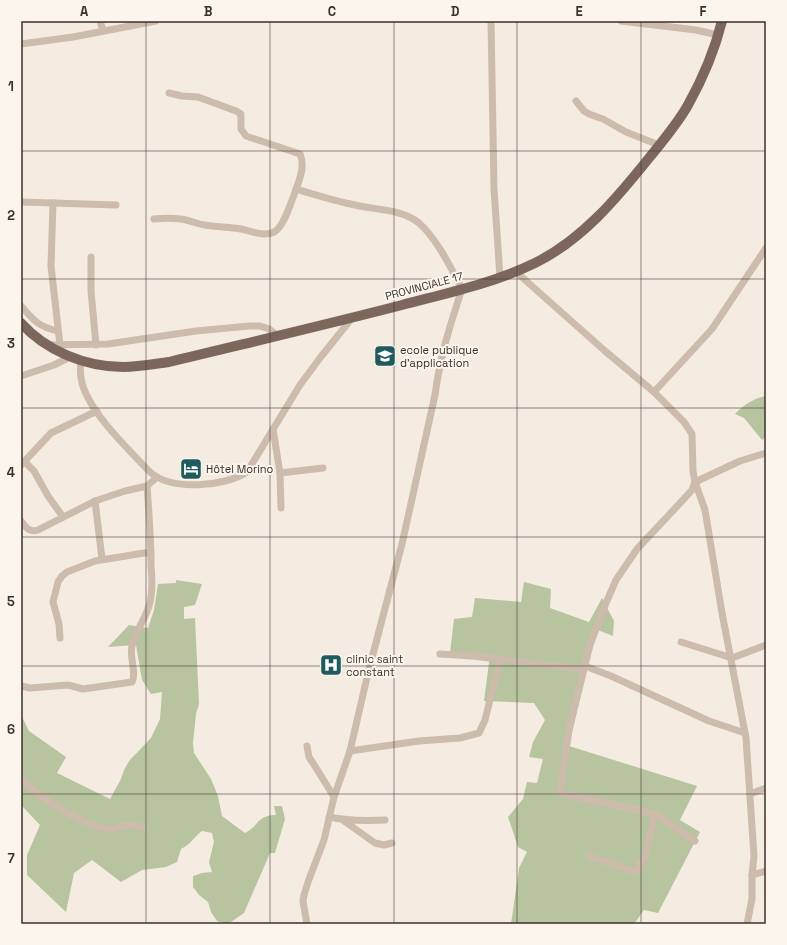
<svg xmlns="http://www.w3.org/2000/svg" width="787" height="945" font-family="'Space Grotesk',sans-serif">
	<rect width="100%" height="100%" fill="#f4ebe1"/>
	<!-- green -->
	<g fill="#b8c4a0">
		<path d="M766,396V437L762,440L744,418L735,414C743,405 754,398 766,396Z"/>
		<path d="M176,580L202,584L195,605L184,607V619L195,618L199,704L196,714L193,743L194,753L211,779L218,796L222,816L245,833C259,826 257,815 276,815L274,806H282L285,819L275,853H270L244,913L228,924L217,921L211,912L208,902L199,895L193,887V876L202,873L212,872L209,862L214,842L212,833L202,831C194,837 190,845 181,849L177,862L166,867L142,870L121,882L92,860L74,873L66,912L27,875V855L40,825L23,807H21V715L29,731L66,757L57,773L110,799L121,779L124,770L129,761L151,738L160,719L162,692L151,694L142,680L136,645L108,647L129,625L148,628L154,610L158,584L176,583Z"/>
		<polygon points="524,582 551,589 550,608 589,622 602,598 614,621 613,636 595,629 569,746 697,786 680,820 700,832 658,913 644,910 634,924 511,924 519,868 527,852 518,847 508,817 523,799 527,782 537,783 543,759 529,757 533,742 545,720 534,703 484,701 490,655 450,653 454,619 472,617 475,598 521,602"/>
	</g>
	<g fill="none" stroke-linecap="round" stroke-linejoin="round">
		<!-- minor -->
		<g stroke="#cdbbac" stroke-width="7">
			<polyline points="100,21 103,31"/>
			<polyline points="491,21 494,189 500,277"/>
			<polyline points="621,21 696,30 718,35"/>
			<polyline points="21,44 73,37 156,21"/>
			<polyline points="576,101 584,111 589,114 603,119 626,132 659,145"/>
			<path d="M296,189C316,195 335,201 355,205C376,210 402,209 419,223C437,239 451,268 462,289C450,325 440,357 435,395L402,544L368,673L350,751L334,797L324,840L308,882L304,895L303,901L307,924"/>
			<polyline points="21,202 116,205"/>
			<polyline points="53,203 51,266 60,345"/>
			<path d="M154,219C163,218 172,218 181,219C189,220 197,224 205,225C217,227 229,227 241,229C251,231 264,237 274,232C283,228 290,205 294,195C298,183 306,167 300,154L246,136L241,129V114L236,111L198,97L182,96L169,93"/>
			<polyline points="91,257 91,291 96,345"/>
			<polyline points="515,271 605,351 654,392 684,422 692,434 693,471 695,482 705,510 722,613 746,738 754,856 752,875 752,899 747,924"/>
			<path d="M21,306C34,321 39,327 58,331"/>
			<polyline points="49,345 108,344 196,331 249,326 260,326 269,329 277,335"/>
			<path d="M81,361C80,369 80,376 82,383C90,413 128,449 150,472C171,491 224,487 247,472L300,385L320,358L352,318"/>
			<polyline points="21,376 54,365 70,357"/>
			<polyline points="654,392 712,329 766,248"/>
			<polyline points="273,429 280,473 281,508"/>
			<polyline points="25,462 34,471 48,496 63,517"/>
			<polyline points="21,465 51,433 97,411"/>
			<polyline points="280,473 323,468"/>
			<polyline points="95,501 102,559"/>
			<path d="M21,521C26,527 29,533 38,530L95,501L125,491L147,486L156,478"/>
			<polyline points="60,638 59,624 53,602 58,582 62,576 67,572 95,561 144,553 151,553"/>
			<polyline points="681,642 732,658 766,645"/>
			<polyline points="440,654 472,656 573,668 580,668 585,666 611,676 709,721 745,733"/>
			<path d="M21,686L30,688L68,685L83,689L132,682C137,673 129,657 132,646C135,630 147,618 150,602C153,590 152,577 151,565C151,539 149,513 147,486"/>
			<polyline points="307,746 309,757 313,763 334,797"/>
			<polyline points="350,751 419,741 460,738 479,733 485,720 500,659"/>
			<path d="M21,779C37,796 89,830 112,829C118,829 122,826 127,825C131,823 138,826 142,827"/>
			<polyline points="750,794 766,788"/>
			<path d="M329,817C348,821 366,821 385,820"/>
			<polyline points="344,821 375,843 384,845 392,843"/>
			<polyline points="695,841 655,814 560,793 569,730 590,645 606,603 616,580 637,549 682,501 692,490 695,482 740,461 766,453"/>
			<polyline points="589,856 635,872 645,856 655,814"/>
			<polyline points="752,875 766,871"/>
		</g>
		<!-- primary -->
		<path stroke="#7d675c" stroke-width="10" d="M21,323C46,351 86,367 123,367C139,367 154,364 169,362C247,343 325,325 402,305C447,293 494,283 535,263C582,240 617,198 649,158C662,142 678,123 688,105C702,80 715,49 722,21"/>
	</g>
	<!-- grid -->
	<path fill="none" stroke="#3b302b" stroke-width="1" stroke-opacity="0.55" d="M146,21V924M270,21V924M394,21V924M517,21V924M641,21V924M21,151H766M21,279H766M21,408H766M21,537H766M21,666H766M21,794H766"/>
	<!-- icons -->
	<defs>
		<g id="school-square" transform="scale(1.15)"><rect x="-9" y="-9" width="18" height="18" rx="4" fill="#1f5a5e" stroke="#fbf5ee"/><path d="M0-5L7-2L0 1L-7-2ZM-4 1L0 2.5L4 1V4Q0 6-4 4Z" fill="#fff"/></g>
		<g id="hotel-square" transform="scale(1.15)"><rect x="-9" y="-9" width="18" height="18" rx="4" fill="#1f5a5e" stroke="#fbf5ee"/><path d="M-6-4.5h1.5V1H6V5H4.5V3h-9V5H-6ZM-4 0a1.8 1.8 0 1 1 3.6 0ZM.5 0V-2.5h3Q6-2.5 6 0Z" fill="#fff"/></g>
		<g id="hospital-square" transform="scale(1.15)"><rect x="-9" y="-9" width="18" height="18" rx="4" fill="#1f5a5e" stroke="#fbf5ee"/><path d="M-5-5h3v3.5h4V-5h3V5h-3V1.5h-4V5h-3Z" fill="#fff"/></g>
	</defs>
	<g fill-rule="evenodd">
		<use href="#school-square" x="385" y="356"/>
		<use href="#hotel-square" x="191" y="469"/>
		<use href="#hospital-square" x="331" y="665"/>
	</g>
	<g text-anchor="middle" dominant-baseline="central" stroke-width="4" stroke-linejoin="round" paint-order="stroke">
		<!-- street labels -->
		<g font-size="11" fill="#3b302b" stroke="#fbf5ee">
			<text transform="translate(424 286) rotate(-15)">PROVINCIALE 17</text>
		</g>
		<!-- poi labels -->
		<g font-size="11" fill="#3b302b" stroke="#fbf5ee" text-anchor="start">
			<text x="400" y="350">ecole publique<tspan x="400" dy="13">d'application</tspan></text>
			<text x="206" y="469">Hôtel Morino</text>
			<text x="346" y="659">clinic saint<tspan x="346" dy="13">constant</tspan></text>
		</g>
	</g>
	<!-- border -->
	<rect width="787" height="945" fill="none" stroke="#fbf5ee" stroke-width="44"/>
	<rect x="22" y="22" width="743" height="901" fill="none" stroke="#3b302b" stroke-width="1.5"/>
	<g font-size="13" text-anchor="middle" font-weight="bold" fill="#3b302b">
		<text x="84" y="16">A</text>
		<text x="208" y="16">B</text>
		<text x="332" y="16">C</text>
		<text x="455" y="16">D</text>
		<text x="579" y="16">E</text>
		<text x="703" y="16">F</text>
		<text x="11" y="91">1</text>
		<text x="11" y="220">2</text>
		<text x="11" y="348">3</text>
		<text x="11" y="477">4</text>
		<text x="11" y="606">5</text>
		<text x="11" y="734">6</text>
		<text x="11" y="863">7</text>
	</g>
</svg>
